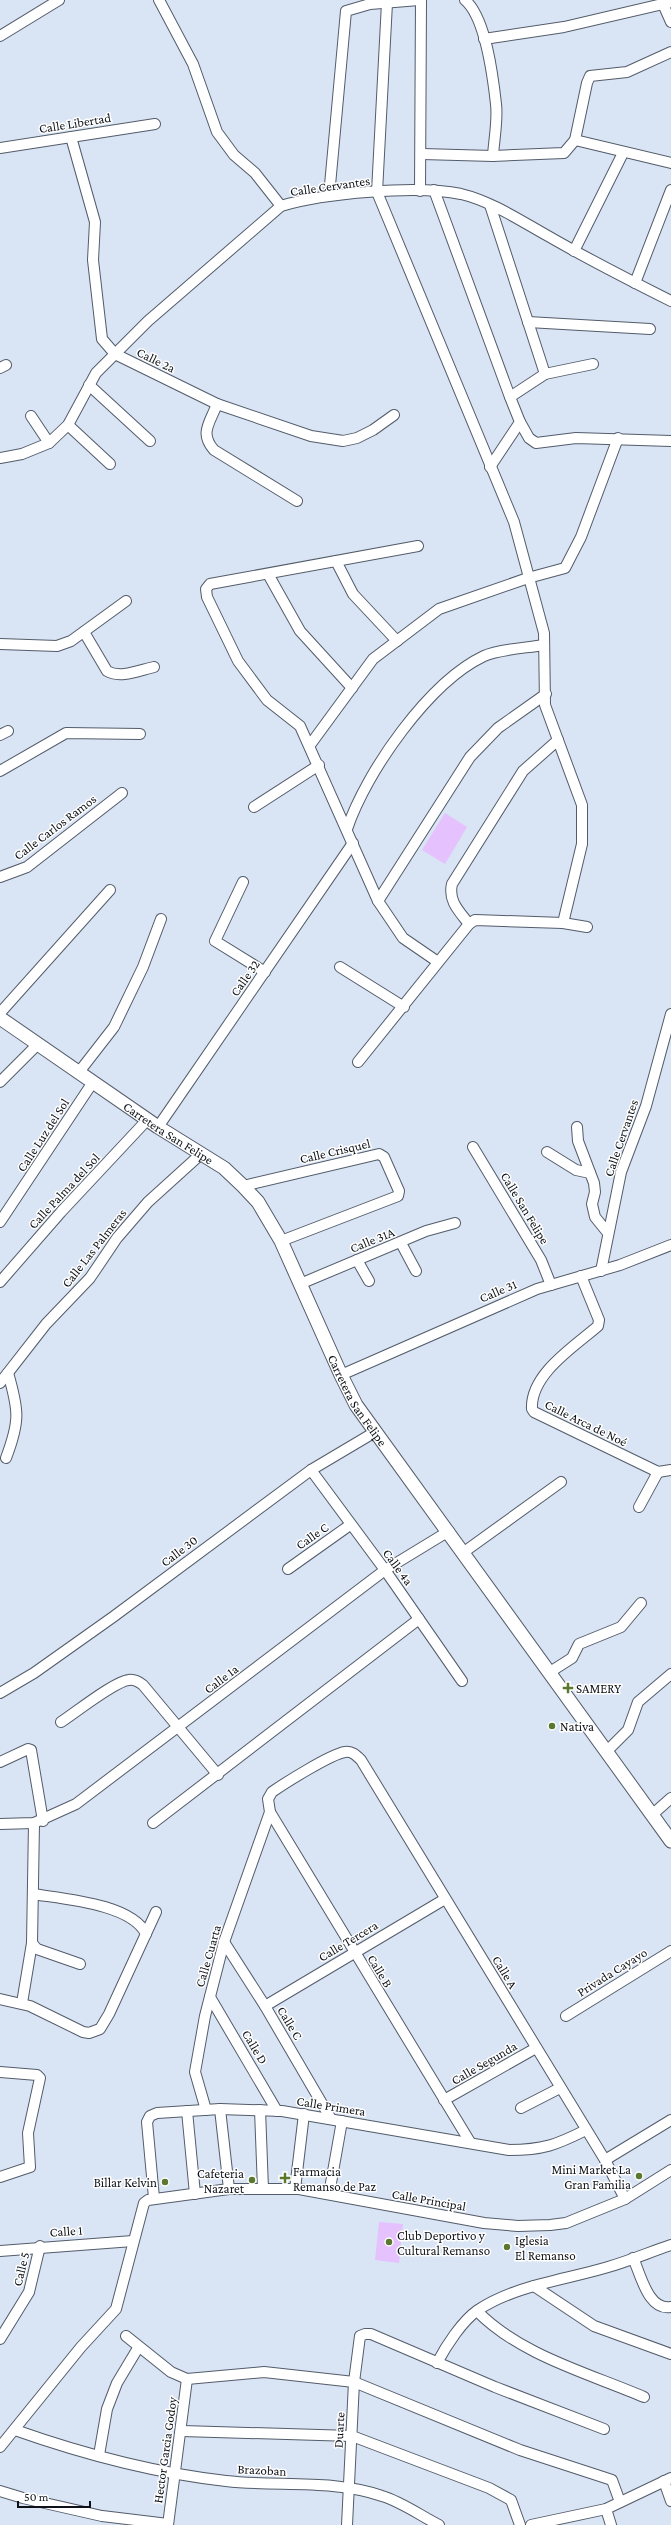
<svg xmlns="http://www.w3.org/2000/svg" width="671" height="2525" font-family="'Crimson Pro',serif">
	<rect width="100%" height="100%" fill="#d9e4f4"/>
	<!-- green -->
	<g fill="#e5c1fd">
		<polygon points="445,813 467,827 445,864 422,850"/>
		<polygon points="379,2222 403,2224 399,2263 375,2260"/>
	</g>
	<g fill="none" stroke-linecap="round" stroke-linejoin="round">
		<!-- minor casing -->
		<g stroke="#535c6a" stroke-width="12">
			<g id="minor">
				<polyline points="159,0 193,64 217,132 234,155 255,173 281,206"/>
				<path d="M465,0C486,18 493,77 496,104C498,120 494,139 493,156"/>
				<polyline points="387,3 377,192 514,522 544,633 545,705 582,805 582,844 563,923"/>
				<polyline points="663,4 671,22"/>
				<polyline points="0,36 59,0"/>
				<polyline points="484,39 564,27 671,2"/>
				<polyline points="71,137 95,222 93,260 102,339 115,354 217,404 311,436 343,441 357,438 373,430 394,415"/>
				<polyline points="575,140 671,163"/>
				<polyline points="0,148 155,124"/>
				<polyline points="422,154 493,156 564,153 575,140 587,83 590,76 627,72 671,52"/>
				<polyline points="434,190 510,397"/>
				<polyline points="420,191 421,0"/>
				<polyline points="329,196 346,11 370,4 419,0"/>
				<polyline points="490,205 545,374"/>
				<polyline points="574,251 623,153"/>
				<polyline points="635,283 671,190"/>
				<polyline points="528,322 650,329"/>
				<polyline points="0,368 6,365"/>
				<polyline points="89,385 150,441"/>
				<path d="M217,404C210,423 199,433 214,450L297,501"/>
				<polyline points="31,416 49,443"/>
				<polyline points="520,422 529,438 536,443 576,438 671,441"/>
				<polyline points="68,425 110,464"/>
				<path d="M0,458L22,454L49,443L68,425L96,373L148,321L281,206C323,193 417,185 461,194C491,201 521,221 548,236C588,259 629,280 671,301"/>
				<polyline points="490,467 520,422 510,397 545,374 593,364"/>
				<polyline points="418,546 210,584 206,589 207,597 238,661 267,700 300,726 378,901 403,938 438,962"/>
				<polyline points="336,561 353,594 397,641"/>
				<polyline points="268,574 300,631 352,688"/>
				<path d="M84,632L107,671C120,679 140,670 154,667"/>
				<polyline points="0,644 57,646 71,641 126,601"/>
				<polyline points="0,735 8,731"/>
				<polyline points="310,745 373,659 439,609 528,578 565,568 581,537 618,438"/>
				<polyline points="0,771 66,733 140,734"/>
				<polyline points="254,807 319,765"/>
				<path d="M347,829C366,772 429,682 484,656C499,649 527,648 544,645"/>
				<polyline points="0,877 27,867 122,793"/>
				<polyline points="243,882 215,941 265,972"/>
				<polyline points="378,901 470,757 498,728 546,694"/>
				<path d="M469,924C459,911 448,901 452,884L523,771L558,740"/>
				<polyline points="340,967 404,1007"/>
				<polyline points="0,1013 110,890"/>
				<polyline points="358,1062 469,924 475,920 563,923 587,927"/>
				<polyline points="79,1072 114,1027 143,967 161,919"/>
				<polyline points="0,1082 38,1044"/>
				<polyline points="158,1127 353,843"/>
				<polyline points="577,1127 578,1141 594,1183 595,1192 592,1204 595,1217 608,1233"/>
				<polyline points="473,1147 541,1260 551,1285"/>
				<polyline points="547,1152 576,1170 590,1173"/>
				<polyline points="243,1186 379,1154 384,1157 399,1191 398,1196 281,1241"/>
				<polyline points="0,1222 93,1082"/>
				<polyline points="401,1243 416,1271"/>
				<polyline points="357,1260 369,1281"/>
				<polyline points="601,1271 621,1172 646,1106 671,1014"/>
				<path d="M581,1276L599,1320L598,1326C575,1346 530,1374 532,1409L534,1412L658,1472L671,1470"/>
				<polyline points="0,1282 61,1212 148,1119"/>
				<polyline points="300,1284 426,1231 455,1223"/>
				<polyline points="341,1375 537,1289 620,1265 671,1245"/>
				<polyline points="0,1383 46,1324 90,1278 117,1238 148,1202 201,1154"/>
				<path d="M6,1458C20,1421 19,1411 8,1373"/>
				<polyline points="311,1470 385,1570 462,1681"/>
				<polyline points="639,1507 658,1472"/>
				<polyline points="464,1552 561,1482"/>
				<polyline points="288,1569 350,1525"/>
				<polyline points="550,1672 572,1658 579,1644 621,1627 641,1603"/>
				<polyline points="0,1693 34,1673 113,1617 311,1470 375,1432"/>
				<path d="M61,1722C75,1713 115,1681 129,1680C134,1679 139,1682 143,1685L218,1775"/>
				<polyline points="607,1751 628,1730 638,1702 671,1674"/>
				<polyline points="0,1762 28,1749 31,1750 43,1821"/>
				<polyline points="270,1812 470,2142"/>
				<polyline points="653,1814 671,1798"/>
				<polyline points="34,1823 32,1943 37,1949 80,1964"/>
				<polyline points="153,1823 419,1619"/>
				<polyline points="0,1824 34,1823 76,1804 385,1570 449,1531"/>
				<path d="M33,1894C64,1899 132,1904 146,1934"/>
				<polyline points="224,1942 265,2006 331,2119"/>
				<polyline points="210,1997 277,2111"/>
				<polyline points="0,1999 30,2006 83,2032 89,2033 100,2029 109,2014 156,1912"/>
				<polyline points="22,2003 32,1943"/>
				<polyline points="265,2006 445,1899"/>
				<polyline points="566,2016 671,1951"/>
				<polyline points="0,2072 37,2075 40,2078 28,2133 30,2167 0,2177"/>
				<polyline points="444,2100 536,2048"/>
				<polyline points="521,2108 560,2088"/>
				<polyline points="220,2109 229,2189"/>
				<path d="M206,2110L195,2072L205,2016L224,1942L270,1812L268,1799L272,1792C285,1783 331,1754 345,1752C352,1751 356,1755 361,1760L605,2160L625,2199"/>
				<polyline points="260,2110 263,2189"/>
				<polyline points="187,2111 195,2194"/>
				<polyline points="605,2160 671,2120"/>
				<polyline points="295,2189 304,2114"/>
				<polyline points="329,2194 342,2121"/>
				<path d="M154,2198L147,2122L150,2116L157,2113L220,2109L282,2111L509,2150C543,2150 556,2145 586,2130"/>
				<polyline points="0,2251 133,2241"/>
				<path d="M633,2258C641,2275 648,2311 671,2307"/>
				<polyline points="534,2286 594,2326 671,2354"/>
				<path d="M477,2311C520,2355 588,2373 644,2397"/>
				<polyline points="126,2336 171,2372 187,2379 264,2372 354,2382 520,2450 612,2480 620,2502"/>
				<polyline points="0,2339 29,2292 40,2246"/>
				<path d="M437,2363C446,2346 462,2321 478,2310C516,2285 565,2280 608,2267C629,2261 650,2252 671,2245"/>
				<path d="M15,2430C83,2454 155,2473 226,2481C278,2487 332,2479 382,2496C402,2502 421,2516 439,2525"/>
				<polyline points="182,2431 352,2436 489,2488 511,2500 520,2525"/>
				<polyline points="0,2447 81,2347 116,2309 144,2203 148,2200 229,2189 299,2189 484,2223 518,2226 550,2225 566,2223 625,2199 671,2170"/>
				<polyline points="99,2455 107,2409 117,2383 138,2348"/>
				<polyline points="664,2481 671,2501"/>
				<polyline points="0,2491 23,2498 102,2516 168,2524"/>
				<polyline points="606,2509 611,2525"/>
				<polyline points="168,2525 187,2379"/>
				<polyline points="347,2525 354,2382 360,2336 365,2334 371,2334 495,2387 604,2429"/>
				<polyline points="531,2525 606,2509 671,2478"/>
			</g>
		</g>
		<!-- major casing -->
		<g stroke="#535c6a" stroke-width="15">
			<g id="major">
				<path id="s1" d="M0,1018L158,1127L224,1168L243,1186L258,1202L281,1241L341,1375L356,1405L671,1841"/>
			</g>
		</g>
		<!-- minor -->
		<use href="#minor" stroke="#fff" stroke-width="10"/>
		<!-- major -->
		<use href="#major" stroke="#fff" stroke-width="13"/>
	</g>
	<!-- markers -->
	<g fill="#5a792e" stroke="#fff" stroke-width="1.5">
		<path d="M566 1682h4v4h4v4h-4v4h-4v-4h-4v-4h4z"/>
		<circle cx="552" cy="1726" r="4"/>
		<circle cx="639" cy="2176" r="4"/>
		<path d="M283 2172h4v4h4v4h-4v4h-4v-4h-4v-4h4z"/>
		<circle cx="252" cy="2180" r="4"/>
		<circle cx="165" cy="2182" r="4"/>
		<circle cx="389" cy="2242" r="4"/>
		<circle cx="507" cy="2247" r="4"/>
	</g>
	<g text-anchor="middle" dominant-baseline="central" stroke-width="3" stroke-linejoin="round" paint-order="stroke">
		<!-- street labels -->
		<g font-size="13" fill="#0e1218" stroke="#fff">
			<text transform="translate(75 123) rotate(-9)">Calle Libertad</text>
			<text transform="translate(330 186) rotate(-8)">Calle Cervantes</text>
			<text transform="translate(156 360) rotate(26)">Calle 2a</text>
			<text transform="translate(55 827) rotate(-37)">Calle Carlos Ramos</text>
			<text transform="translate(245 978) rotate(-55)">Calle 32</text>
			<text stroke="none"><textPath href="#s1" startOffset="204">Carretera San Felipe</textPath></text>
			<text transform="translate(43 1135) rotate(-57)">Calle Luz del Sol</text>
			<text transform="translate(621 1138) rotate(-71)">Calle Cervantes</text>
			<text transform="translate(335 1151) rotate(-13)">Calle Crisquel</text>
			<text transform="translate(64 1191) rotate(-47)">Calle Palma del Sol</text>
			<text transform="translate(525 1208) rotate(59)">Calle San Felipe</text>
			<text transform="translate(372 1240) rotate(-22)">Calle 31A</text>
			<text transform="translate(94 1248) rotate(-52)">Calle Las Palmeras</text>
			<text transform="translate(498 1291) rotate(-23)">Calle 31</text>
			<text stroke="none"><textPath href="#s1" startOffset="540">Carretera San Felipe</textPath></text>
			<text transform="translate(586 1423) rotate(26)">Calle Arca de Noé</text>
			<text transform="translate(312 1536) rotate(-35)">Calle C</text>
			<text transform="translate(179 1551) rotate(-37)">Calle 30</text>
			<text transform="translate(398 1567) rotate(54)">Calle 4a</text>
			<text transform="translate(221 1679) rotate(-37)">Calle 1a</text>
			<text transform="translate(348 1941) rotate(-31)">Calle Tercera</text>
			<text transform="translate(208 1956) rotate(-74)">Calle Cuarta</text>
			<text transform="translate(380 1971) rotate(59)">Calle B</text>
			<text transform="translate(505 1972) rotate(59)">Calle A</text>
			<text transform="translate(612 1972) rotate(-32)">Privada Cayayo</text>
			<text transform="translate(290 2023) rotate(59)">Calle C</text>
			<text transform="translate(255 2047) rotate(59)">Calle D</text>
			<text transform="translate(484 2063) rotate(-30)">Calle Segunda</text>
			<text transform="translate(331 2106) rotate(9)">Calle Primera</text>
			<text transform="translate(429 2200) rotate(10)">Calle Principal</text>
			<text transform="translate(66 2231) rotate(-4)">Calle 1</text>
			<text transform="translate(21 2269) rotate(-76)">Calle 5</text>
			<text transform="translate(339 2430) rotate(-87)">Duarte</text>
			<text transform="translate(165 2450) rotate(-82)">Hector Garcia Godoy</text>
			<text transform="translate(262 2470) rotate(3)">Brazoban</text>
		</g>
		<!-- poi labels -->
		<g font-size="13" fill="#0e1218" stroke="#fff" text-anchor="start">
			<text x="576" y="1688">SAMERY</text>
			<text x="560" y="1726">Nativa</text>
			<text x="631" y="2169" text-anchor="end">Mini Market La<tspan x="631" dy="15">Gran Familia</tspan></text>
			<text x="293" y="2171">Farmacia<tspan x="293" dy="15">Remanso de Paz</tspan></text>
			<text x="244" y="2173" text-anchor="end">Cafeteria<tspan x="244" dy="15">Nazaret</tspan></text>
			<text x="157" y="2182" text-anchor="end">Billar Kelvin</text>
			<text x="397" y="2235">Club Deportivo y<tspan x="397" dy="15">Cultural Remanso</tspan></text>
			<text x="515" y="2240">Iglesia<tspan x="515" dy="15">El Remanso</tspan></text>
		</g>
	</g>
	<!-- scale -->
	<path d="M18 2501v6h72v-6" fill="none" stroke="#0e1218" stroke-width="2"/>
	<text x="24" y="2501" font-size="12" fill="#0e1218" stroke="#ffffff" stroke-width="3" paint-order="stroke">50 m</text>
</svg>
